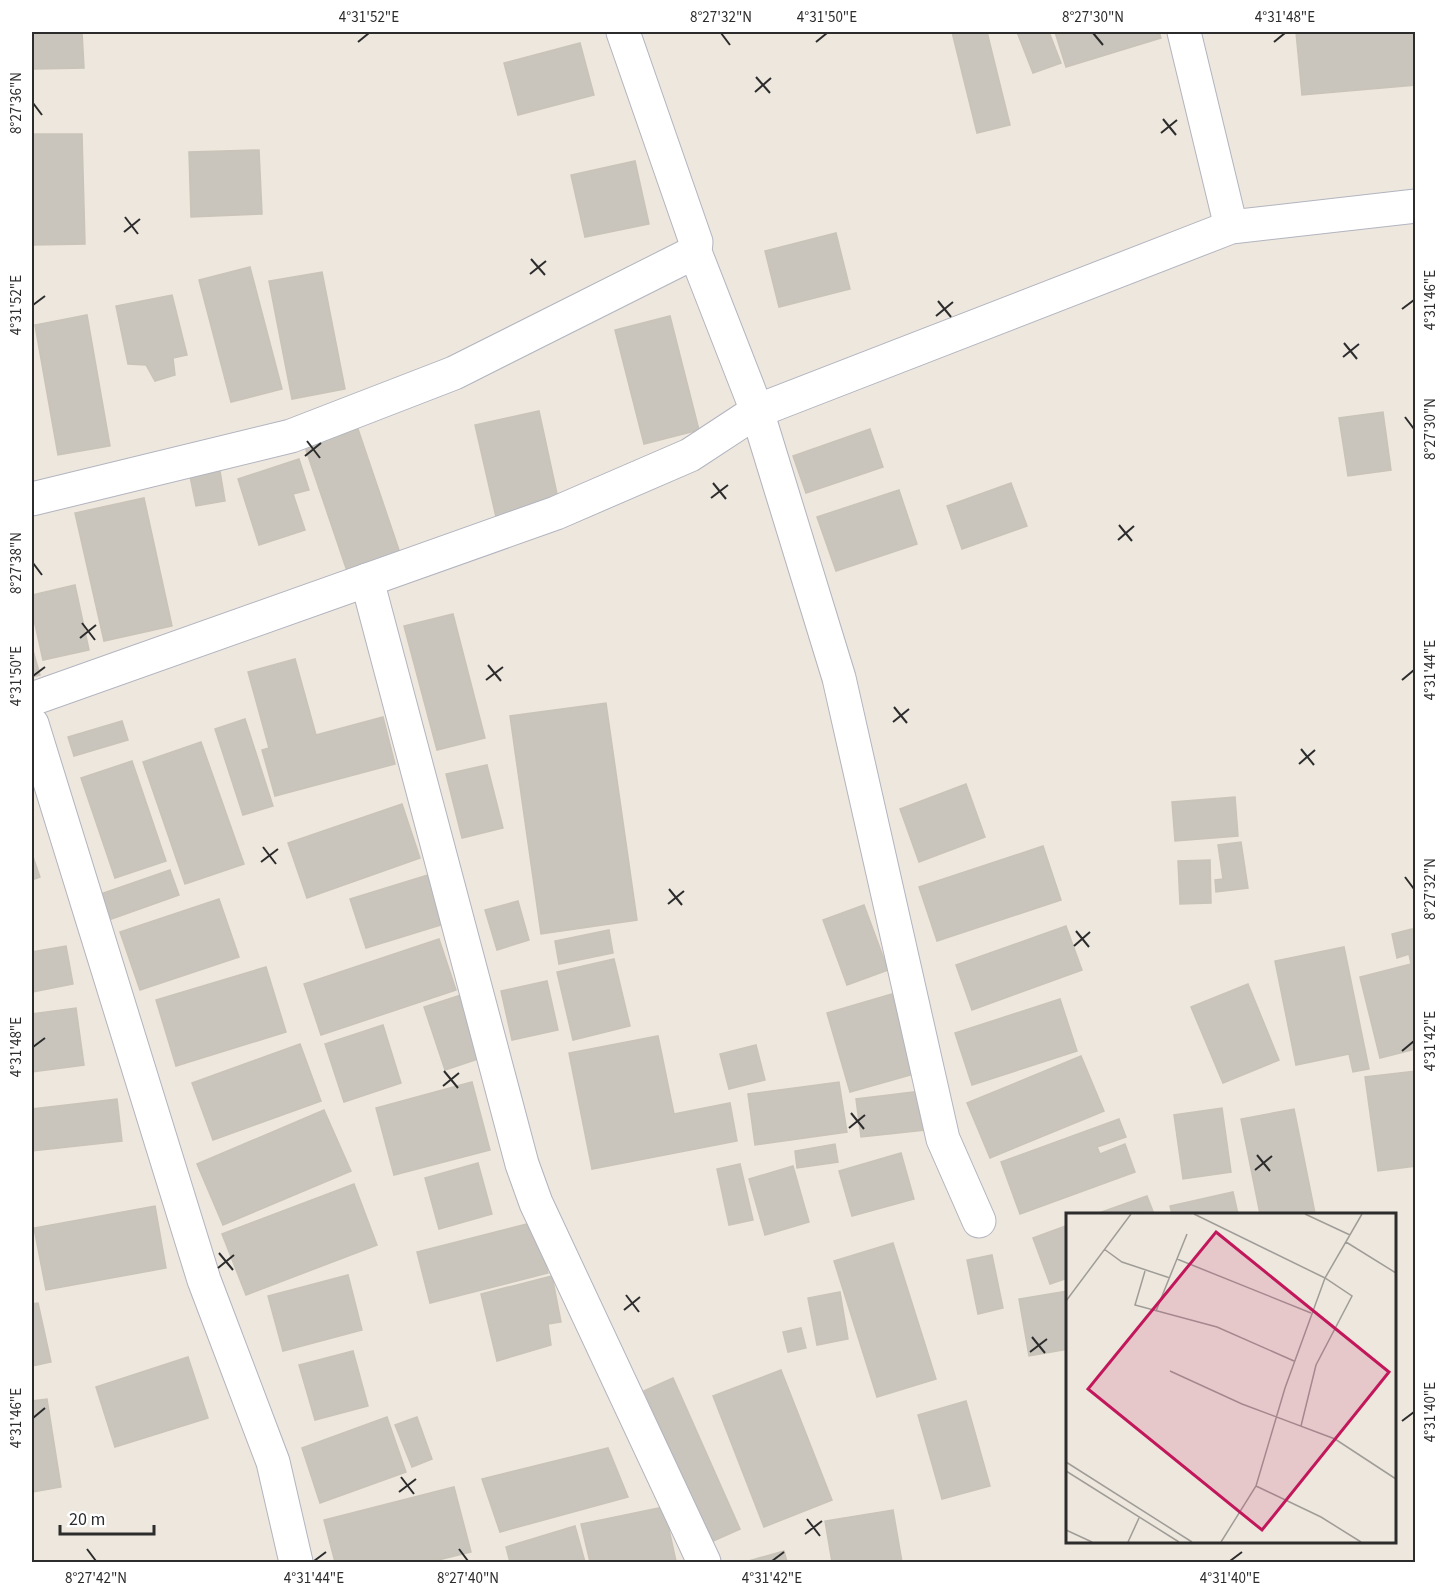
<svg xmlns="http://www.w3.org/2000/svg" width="1447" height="1594" font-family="'Source Sans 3',sans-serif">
	<rect width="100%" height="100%" fill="#ede7de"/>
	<!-- building -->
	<g fill="#c9c5bd" stroke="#c9c3b8" stroke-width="1.5">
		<polygon points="32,32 82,32 84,68 34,69"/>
		<polygon points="952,32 987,32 1010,125 977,133"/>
		<polygon points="1017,32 1049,32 1061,63 1033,73"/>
		<polygon points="1055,32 1159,32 1161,38 1066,67"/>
		<polygon points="1296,32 1416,32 1416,85 1302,95"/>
		<polygon points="580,43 594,95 518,115 504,63"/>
		<polygon points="32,134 82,134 85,244 32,245"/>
		<polygon points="259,150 262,214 191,217 189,152"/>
		<polygon points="635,161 649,224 585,237 571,175"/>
		<polygon points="836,233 850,289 779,307 765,251"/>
		<polygon points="250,267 282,389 231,402 199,280"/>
		<polygon points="322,272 345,389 292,399 269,281"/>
		<polygon points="172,295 187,355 173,358 175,375 155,381 146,365 128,364 116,306"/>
		<polygon points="87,315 110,446 58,455 35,325"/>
		<polygon points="670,316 699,430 644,444 615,330"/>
		<polygon points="539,411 559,503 496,517 475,425"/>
		<polygon points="1383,412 1391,470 1348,476 1339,418"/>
		<polygon points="358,429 400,553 347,571 305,447"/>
		<polygon points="870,429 883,467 806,493 793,456"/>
		<polygon points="299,459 309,490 293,494 305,530 259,545 238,479"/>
		<polygon points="220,471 225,501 196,506 190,476"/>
		<polygon points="1011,483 1027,526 962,549 947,506"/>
		<polygon points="899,490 917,544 836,571 817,517"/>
		<polygon points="144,498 172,626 104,641 75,513"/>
		<polygon points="75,585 89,650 43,660 32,611 32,595"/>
		<polygon points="453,614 485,738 437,750 404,626"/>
		<polygon points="32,647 40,675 32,677"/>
		<polygon points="295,659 316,735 383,717 395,764 275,796 262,750 269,748 248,672"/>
		<polygon points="606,703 637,920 541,934 510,716"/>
		<polygon points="245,719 273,806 243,815 215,729"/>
		<polygon points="122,721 128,740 74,756 68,737"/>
		<polygon points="201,742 244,864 185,884 143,762"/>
		<polygon points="132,761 166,861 115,878 81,778"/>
		<polygon points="487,765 503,828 462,838 446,774"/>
		<polygon points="966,784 985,837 919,862 900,809"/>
		<polygon points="1235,797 1238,836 1175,841 1172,802"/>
		<polygon points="402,804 420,858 307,898 288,843"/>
		<polygon points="1241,842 1248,888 1216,892 1215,880 1223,879 1218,845"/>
		<polygon points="1043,846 1061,900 937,941 919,887"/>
		<polygon points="32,854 40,877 32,880"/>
		<polygon points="1210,860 1211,903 1180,904 1178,861"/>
		<polygon points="170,870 179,895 103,922 95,896"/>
		<polygon points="428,875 444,924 366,948 350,899"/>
		<polygon points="219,899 239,957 140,990 120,932"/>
		<polygon points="518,901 529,940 497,950 485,910"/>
		<polygon points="864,905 888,970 847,985 823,920"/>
		<polygon points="1066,926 1082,970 972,1010 956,965"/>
		<polygon points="1412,929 1416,942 1416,1049 1380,1058 1360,977 1411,964 1409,954 1397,958 1392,934"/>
		<polygon points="609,930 613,953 559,964 555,941"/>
		<polygon points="439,939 456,990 321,1035 304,984"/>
		<polygon points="66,946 73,984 32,992 32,952"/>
		<polygon points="1344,947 1369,1069 1353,1072 1349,1054 1296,1065 1275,961"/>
		<polygon points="614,959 630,1026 573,1040 557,972"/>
		<polygon points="266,967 286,1032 176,1066 156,1000"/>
		<polygon points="547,981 558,1030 512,1040 501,991"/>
		<polygon points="1248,984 1279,1060 1223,1083 1191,1007"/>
		<polygon points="892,994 914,1074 850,1092 827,1013"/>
		<polygon points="461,995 481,1058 445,1070 424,1007"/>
		<polygon points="1060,999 1077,1051 972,1085 955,1033"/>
		<polygon points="76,1008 84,1065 32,1072 32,1014"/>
		<polygon points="383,1025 401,1083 344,1102 325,1044"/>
		<polygon points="658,1036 674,1114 730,1103 737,1141 592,1169 569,1053"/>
		<polygon points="300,1044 321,1101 213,1140 192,1083"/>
		<polygon points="756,1045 765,1080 729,1089 720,1054"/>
		<polygon points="1081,1056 1104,1111 990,1158 967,1103"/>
		<polygon points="1416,1071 1416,1166 1378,1171 1365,1077"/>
		<polygon points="472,1082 490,1150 394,1175 376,1108"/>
		<polygon points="839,1082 847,1132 755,1145 748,1094"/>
		<polygon points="921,1091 925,1130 861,1137 856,1099"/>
		<polygon points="117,1099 122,1141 32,1151 32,1109"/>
		<polygon points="1222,1108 1231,1172 1183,1179 1174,1115"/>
		<polygon points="1294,1109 1315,1213 1260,1214 1241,1119"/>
		<polygon points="324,1110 351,1171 223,1225 197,1164"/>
		<polygon points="1119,1119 1126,1137 1097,1147 1100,1154 1125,1144 1135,1172 1020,1214 1001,1162"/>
		<polygon points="835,1144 838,1162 797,1168 795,1151"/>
		<polygon points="901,1153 914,1199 852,1216 839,1171"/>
		<polygon points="478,1163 492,1214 439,1229 425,1178"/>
		<polygon points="740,1164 753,1220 729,1225 717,1169"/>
		<polygon points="793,1166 809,1222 765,1235 749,1179"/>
		<polygon points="354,1184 377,1245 246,1295 222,1234"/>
		<polygon points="1233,1192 1238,1214 1172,1214 1170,1206"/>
		<polygon points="1147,1196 1154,1214 1096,1214"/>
		<polygon points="155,1206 166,1268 46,1290 34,1228"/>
		<polygon points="535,1222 548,1273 430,1303 417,1252"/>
		<polygon points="1068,1225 1068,1278 1050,1284 1033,1238"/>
		<polygon points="893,1243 936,1379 877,1397 834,1261"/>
		<polygon points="992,1255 1003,1308 978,1314 967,1260"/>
		<polygon points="348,1275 362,1330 283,1351 268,1296"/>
		<polygon points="552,1276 561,1322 548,1324 551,1345 497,1361 481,1294"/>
		<polygon points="1068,1291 1068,1349 1029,1356 1019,1299"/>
		<polygon points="840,1292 848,1339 817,1345 808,1298"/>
		<polygon points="38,1303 51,1362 32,1366 32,1304"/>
		<polygon points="801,1328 806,1348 788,1352 783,1332"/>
		<polygon points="353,1351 368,1406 315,1420 299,1365"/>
		<polygon points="188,1357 208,1418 115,1447 96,1387"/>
		<polygon points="781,1370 832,1500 764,1527 713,1396"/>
		<polygon points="673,1378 740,1529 711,1542 644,1391"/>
		<polygon points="47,1399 61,1487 32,1492 32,1401"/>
		<polygon points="966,1401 990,1486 942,1499 918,1415"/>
		<polygon points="387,1417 406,1472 320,1503 302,1448"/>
		<polygon points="417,1417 432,1459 412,1467 395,1425"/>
		<polygon points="608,1448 628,1497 500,1532 482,1479"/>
		<polygon points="454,1487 471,1552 430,1562 335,1562 324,1520"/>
		<polygon points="664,1507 676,1561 590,1562 581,1524"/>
		<polygon points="893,1510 902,1562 832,1562 825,1521"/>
		<polygon points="575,1526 585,1562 510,1562 506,1547"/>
		<polygon points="784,1551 787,1562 745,1562"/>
	</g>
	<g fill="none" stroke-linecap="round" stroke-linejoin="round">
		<!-- minor casing -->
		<g stroke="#b2b4bf" stroke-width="35">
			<g id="minor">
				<polyline points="623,32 696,242 695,252 757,411 839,678 943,1139 979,1221"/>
				<polyline points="1184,32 1231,227"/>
				<polyline points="32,499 291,436 454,373 695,252"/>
				<polyline points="367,580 522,1164 536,1203 704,1562"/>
				<polyline points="32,699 556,513 690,455 757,411 1231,227 1416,206"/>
				<polyline points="32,724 204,1280 273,1462 296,1562"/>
			</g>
		</g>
		<!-- minor -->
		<use href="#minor" stroke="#fff" stroke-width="33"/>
	</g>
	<!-- ticks -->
	<path fill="none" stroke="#2c2c2c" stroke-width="2" d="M721,33L730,45M1093,33L1103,45M358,42L369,33M816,42L827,33M1274,42L1285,33M756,77L770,93M755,92L771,78M33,103L42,115M1163,119L1176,135M1161,133L1177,120M125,217L138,234M124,232L140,219M531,259L545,275M530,274L546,261M938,301L951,317M33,305L45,296M1402,309L1414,300M936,316L953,302M1344,343L1357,359M1343,357L1359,344M1405,417L1414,429M307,441L320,458M305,456L321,443M713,483L726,499M711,498L728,485M1119,525L1132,541M1118,540L1134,526M33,563L42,575M82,623L95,640M80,638L96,625M488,665L501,681M33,676L45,667M486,680L503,667M1402,680L1414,670M894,707L907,723M893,722L909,709M1301,749L1314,765M1299,764L1315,750M263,847L276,864M261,862L278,849M1405,877L1414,889M669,889L682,905M668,904L684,891M1076,931L1089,947M1074,946L1090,932M33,1047L45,1038M1402,1051L1414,1041M444,1071L458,1088M443,1086L459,1073M851,1113L864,1129M849,1128L865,1115M1257,1155L1270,1171M1255,1170L1272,1156M219,1253L233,1270M218,1268L234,1255M626,1295L639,1312M624,1310L640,1297M1032,1337L1045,1353M1030,1352L1047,1339M33,1418L45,1408M1402,1421L1414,1412M401,1477L414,1494M399,1492L416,1479M807,1519L820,1536M805,1534L822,1521M87,1549L96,1561M459,1549L468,1561M314,1561L326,1552M772,1561L784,1552M1230,1561L1242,1552"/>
	<!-- overview -->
	<g transform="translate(1066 1213)">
		<rect width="330" height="330" fill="#ede7de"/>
		<path fill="none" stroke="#a09c97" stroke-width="1.5" d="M128,1L259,65L286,83L250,152L235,213M239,1L284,22M280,29L330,60M38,36L56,49L104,65M111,46L245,100M79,58L69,92L151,114L228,148M0,88L65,1M90,98L121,21M104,158L176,191L269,226L330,266M0,249L126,329M0,258L113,329M190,273L255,304L295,329M0,317L26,329M62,329L73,305M155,329L190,273L219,175L259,65L296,1"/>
		<path fill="#c2185b" fill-opacity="0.15" stroke="#c2185b" stroke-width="3" d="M150,19L323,159L196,317L22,176Z"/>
		<rect width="330" height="330" fill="none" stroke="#2c2c2c" stroke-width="3"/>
	</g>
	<!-- border -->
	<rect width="1447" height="1594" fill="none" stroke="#ffffff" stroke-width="66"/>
	<!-- scale -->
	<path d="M60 1525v9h94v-9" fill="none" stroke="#2c2c2c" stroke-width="3"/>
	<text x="69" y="1525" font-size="18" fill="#2c2c2c" stroke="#ffffff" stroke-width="4.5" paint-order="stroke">20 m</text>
	<rect x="33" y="33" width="1381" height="1528" fill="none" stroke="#2c2c2c" stroke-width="2"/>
	<g font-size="15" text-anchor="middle" fill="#2c2c2c">
		<text x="369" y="22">4°31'52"E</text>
		<text x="721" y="22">8°27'32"N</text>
		<text x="827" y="22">4°31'50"E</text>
		<text x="1093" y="22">8°27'30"N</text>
		<text x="1285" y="22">4°31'48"E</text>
		<text transform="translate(16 103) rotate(-90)" y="5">8°27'36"N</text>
		<text transform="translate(1430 300) rotate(-90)" y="5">4°31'46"E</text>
		<text transform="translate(16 305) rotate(-90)" y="5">4°31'52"E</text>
		<text transform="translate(1430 429) rotate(-90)" y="5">8°27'30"N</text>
		<text transform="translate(16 563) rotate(-90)" y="5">8°27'38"N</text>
		<text transform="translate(1430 670) rotate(-90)" y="5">4°31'44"E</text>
		<text transform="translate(16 676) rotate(-90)" y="5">4°31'50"E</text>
		<text transform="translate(1430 889) rotate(-90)" y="5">8°27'32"N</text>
		<text transform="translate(1430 1041) rotate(-90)" y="5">4°31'42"E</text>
		<text transform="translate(16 1047) rotate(-90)" y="5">4°31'48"E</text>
		<text transform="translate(1430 1412) rotate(-90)" y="5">4°31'40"E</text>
		<text transform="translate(16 1418) rotate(-90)" y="5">4°31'46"E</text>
		<text x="96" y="1583">8°27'42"N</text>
		<text x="314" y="1583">4°31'44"E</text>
		<text x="468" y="1583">8°27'40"N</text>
		<text x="772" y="1583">4°31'42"E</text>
		<text x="1230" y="1583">4°31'40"E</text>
	</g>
</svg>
